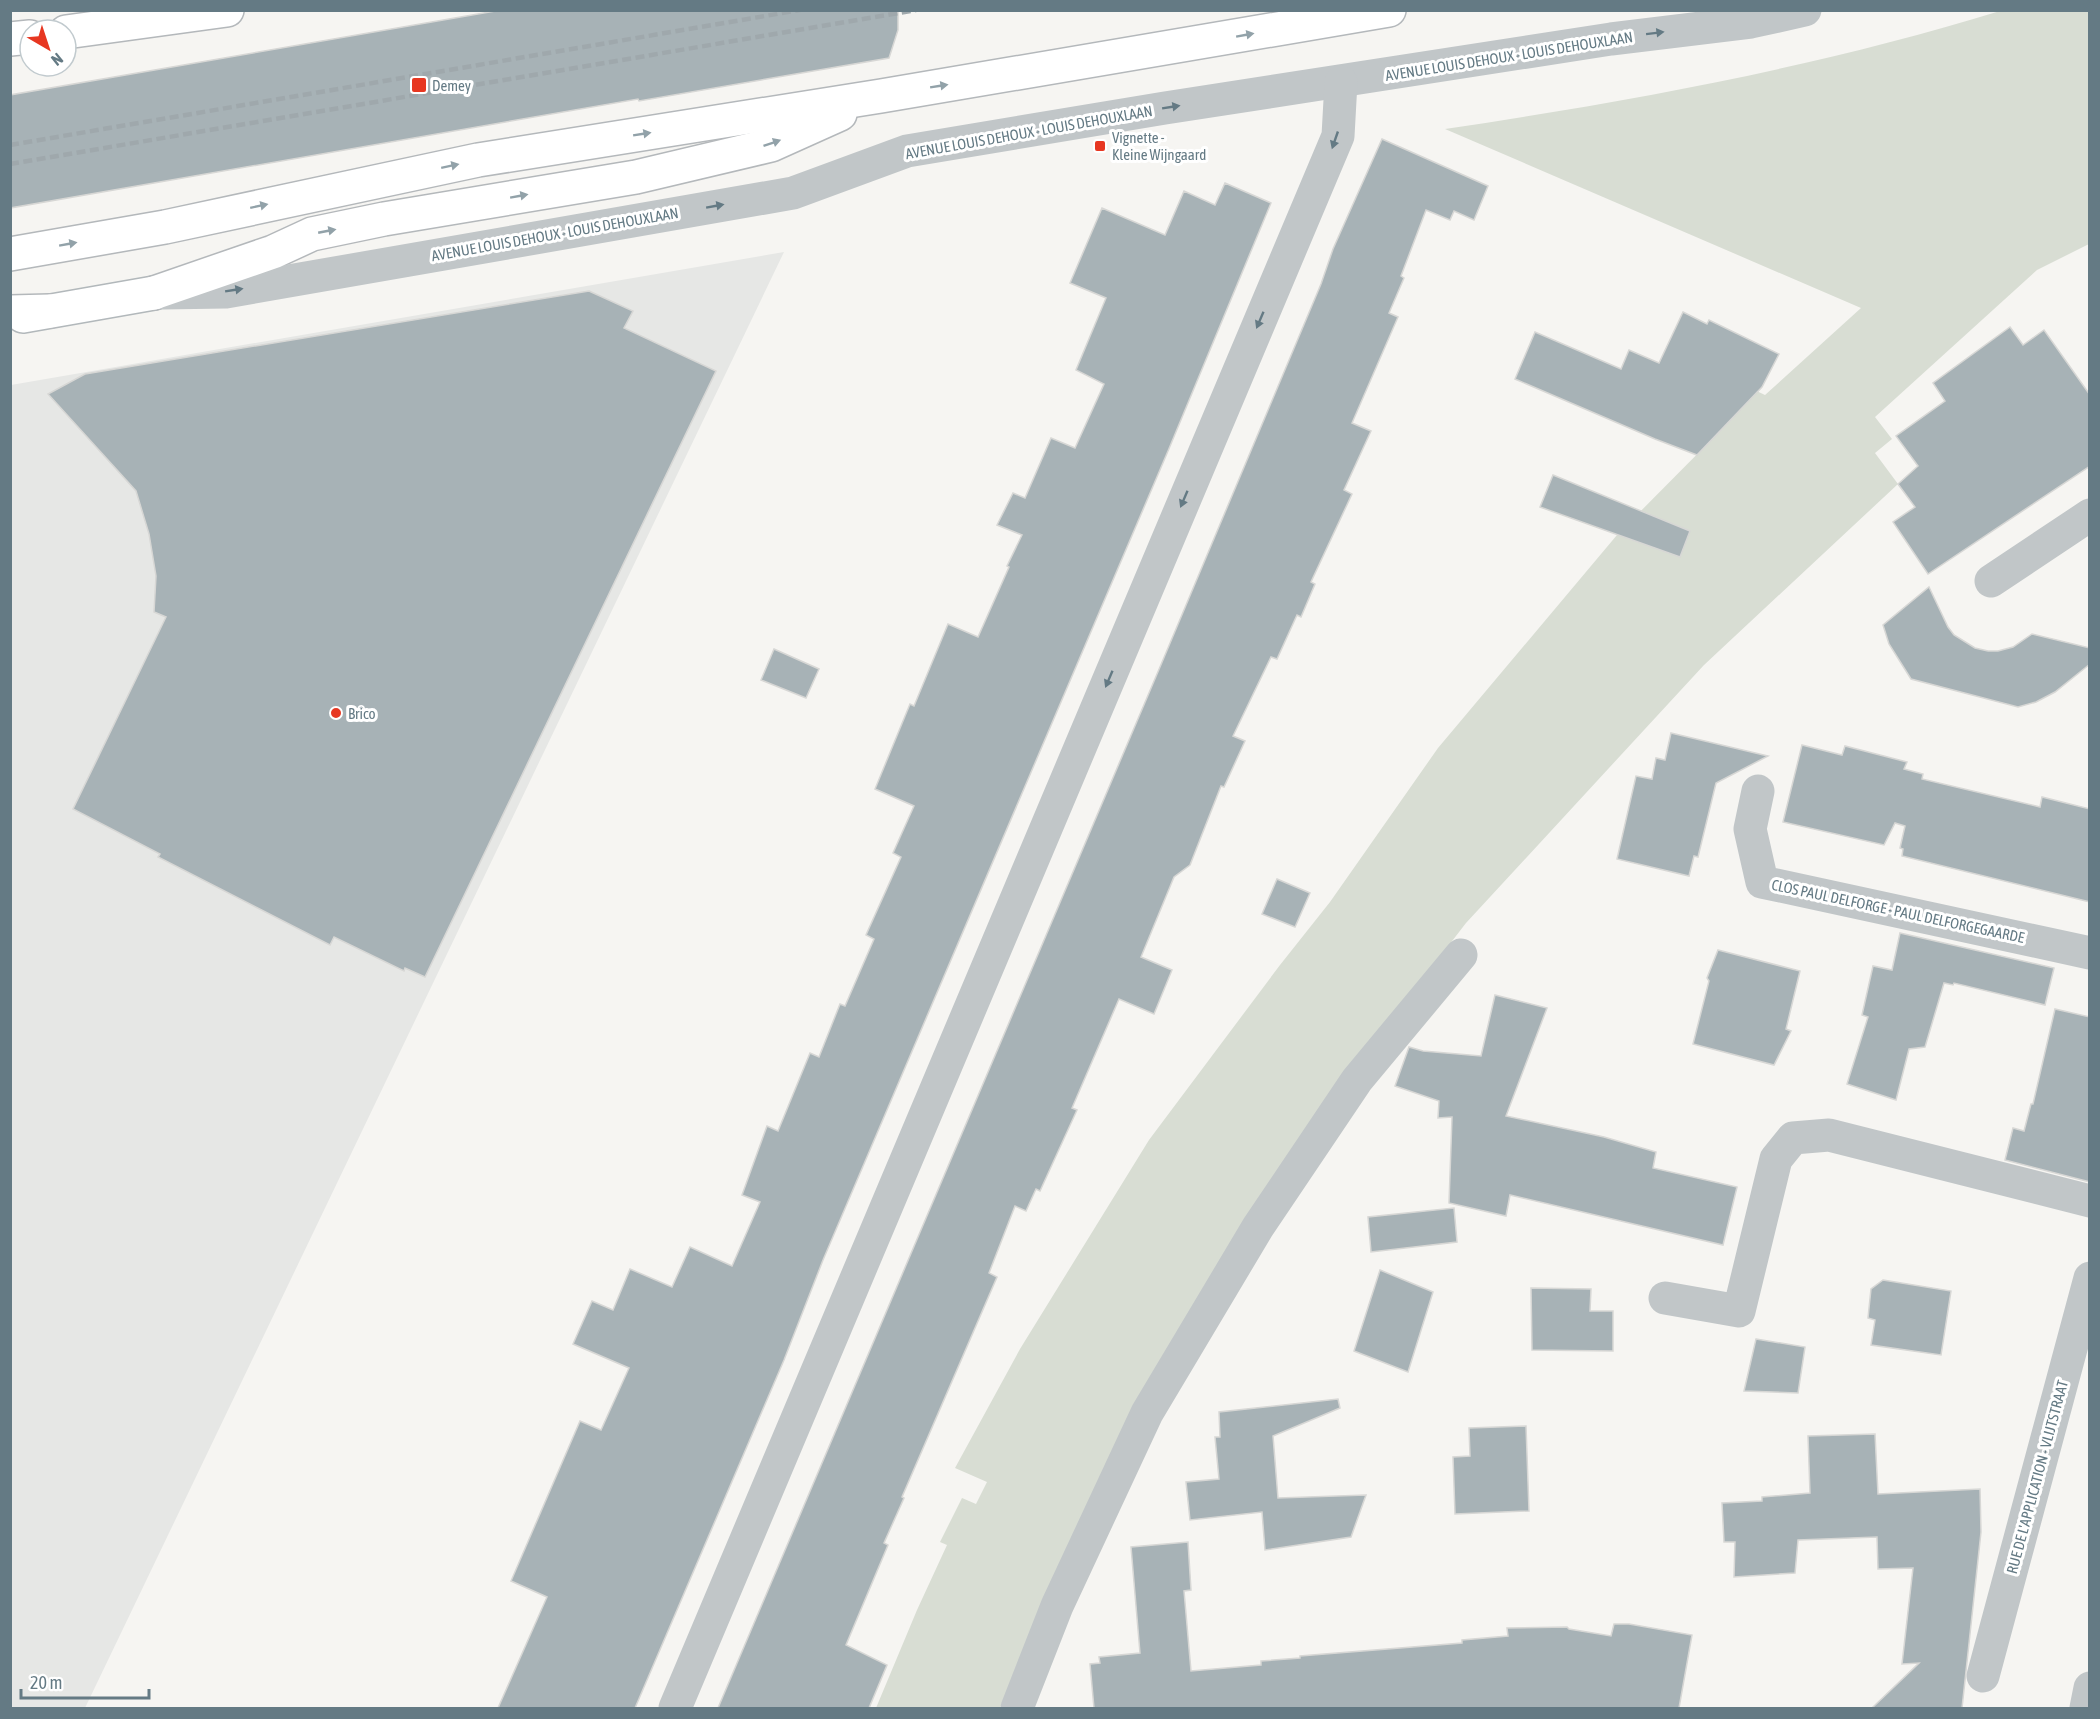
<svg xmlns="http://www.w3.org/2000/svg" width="2100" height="1719" font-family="'Asap Condensed',sans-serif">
	<rect width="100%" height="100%" fill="#f6f5f2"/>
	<!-- built -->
	<polygon fill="#e6e7e5" points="784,252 85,1708 11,1708 11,385"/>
	<!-- green -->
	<path fill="#d8ddd3" d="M2000,11H2089V244L2037,270L1875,417L1892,439L1875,453L1898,484L1704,665L1466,923L1355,1067L1032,1627L1000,1708H876L917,1610L947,1545L940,1542L962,1498L976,1504L987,1482L955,1468L1020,1349L1149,1140L1280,965L1330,902L1438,748L1617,535L1733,418L1746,386L1765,395L1861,308L1445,129C1632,101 1818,67 2000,11Z"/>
	<!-- building -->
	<g fill="#a7b2b6" stroke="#d7d7d5" stroke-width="1.5">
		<polygon points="501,10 898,10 898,30 889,58 639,101 638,99 10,208 10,95"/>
		<polygon points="1382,139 1488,186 1474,220 1454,211 1450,220 1426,210 1401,276 1404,278 1389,313 1398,317 1352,423 1371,431 1344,490 1352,494 1311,582 1315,584 1301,617 1297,615 1277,659 1271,657 1233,736 1245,741 1224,787 1221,786 1190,865 1174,877 1141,957 1172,970 1154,1014 1119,999 1072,1108 1077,1110 1040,1191 1036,1189 1026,1211 1015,1206 989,1273 997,1277 902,1497 904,1498 884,1543 888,1545 846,1645 887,1665 869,1708 718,1708 1160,667 1321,284 1333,249"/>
		<polygon points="1225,183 1271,203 1168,451 823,1260 784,1360 635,1708 498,1708 547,1597 511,1581 580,1421 601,1430 629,1368 573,1344 592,1301 613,1310 630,1269 672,1287 690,1247 732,1266 760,1202 742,1195 767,1126 778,1131 810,1053 819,1057 840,1004 845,1006 874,939 866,935 901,857 893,853 914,806 875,789 910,704 914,706 948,624 978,637 1009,567 1007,566 1022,535 997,525 1013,493 1025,498 1051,438 1075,448 1104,384 1076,370 1106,298 1070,283 1102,208 1165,235 1184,191 1215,205"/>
		<polygon points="589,291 633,311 624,328 716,371 425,977 405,968 404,971 334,937 330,945 158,857 160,854 73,809 166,617 154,612 156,576 149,534 136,491 48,394 85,374"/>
		<polygon points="1683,312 1707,324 1709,320 1779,354 1762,387 1697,455 1655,439 1515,379 1535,332 1621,369 1629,350 1659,363"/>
		<polygon points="2010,327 2023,345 2044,330 2090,395 2090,466 1928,574 1893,522 1915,507 1898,484 1918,466 1896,436 1945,401 1933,383"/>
		<polygon points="1553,475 1690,531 1680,557 1540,507"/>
		<polygon points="1929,587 1948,627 1954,635 1975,648 1988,651 1998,651 2013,647 2032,634 2090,648 2090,664 2055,692 2036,702 2018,707 1911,679 1889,644 1883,625"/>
		<polygon points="774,649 819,669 806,698 761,680"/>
		<polygon points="1671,733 1768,756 1716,783 1698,857 1694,856 1689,876 1617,859 1636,776 1652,779 1656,758 1665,760"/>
		<polygon points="1802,745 1842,755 1845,746 1907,762 1904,769 1923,774 1922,779 2040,807 2042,797 2090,809 2090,902 1902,856 1903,849 1900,848 1905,826 1895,823 1884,845 1783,822"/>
		<polygon points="1277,879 1310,893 1295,927 1262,914"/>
		<polygon points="1900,933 2054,968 2045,1005 1954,983 1953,985 1944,983 1925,1047 1909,1049 1896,1100 1847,1084 1868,1017 1862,1015 1873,966 1892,970"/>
		<polygon points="1718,950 1800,971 1786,1029 1791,1031 1774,1065 1693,1044 1709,981 1707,978"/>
		<polygon points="1495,995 1547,1008 1506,1116 1604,1137 1656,1152 1653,1168 1737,1187 1723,1245 1510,1195 1506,1216 1449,1203 1452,1117 1438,1118 1439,1101 1395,1086 1409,1047 1423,1051 1481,1056"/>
		<polygon points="2055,1009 2090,1017 2090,1182 2005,1160 2013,1128 2024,1131 2031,1104 2033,1104"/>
		<polygon points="1454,1208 1457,1242 1371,1252 1368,1217"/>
		<polygon points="1380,1270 1433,1292 1408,1372 1354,1351"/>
		<polygon points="1883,1280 1951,1291 1941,1355 1871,1345 1875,1320 1868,1318 1871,1289"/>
		<polygon points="1531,1288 1591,1289 1590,1311 1613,1311 1613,1351 1532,1350"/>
		<polygon points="1756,1339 1805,1347 1798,1393 1744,1391"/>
		<polygon points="1338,1399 1340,1408 1273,1436 1278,1498 1366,1495 1351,1537 1265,1550 1262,1512 1190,1520 1186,1482 1219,1479 1215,1437 1220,1437 1219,1412"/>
		<polygon points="1526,1426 1529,1511 1455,1514 1453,1457 1470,1456 1469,1428"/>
		<polygon points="1875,1434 1878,1494 1980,1489 1981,1532 1962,1708 1872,1708 1919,1663 1902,1664 1913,1568 1878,1569 1877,1537 1798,1540 1795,1573 1734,1577 1735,1542 1724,1542 1722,1503 1762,1501 1762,1497 1810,1493 1808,1436"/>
		<polygon points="1188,1542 1191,1590 1184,1591 1191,1671 1261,1665 1261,1661 1300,1658 1300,1656 1462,1643 1462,1640 1508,1636 1507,1628 1567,1627 1569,1629 1611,1636 1614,1624 1629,1624 1692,1635 1679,1708 1094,1708 1090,1664 1100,1663 1099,1657 1140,1653 1131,1547"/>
	</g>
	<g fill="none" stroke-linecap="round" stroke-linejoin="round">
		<!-- major casing -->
		<g stroke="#b2b8bb" stroke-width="36">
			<polyline id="major" points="23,316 154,293"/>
		</g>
		<!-- highway casing -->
		<g stroke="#b4b8bb" stroke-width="36">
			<g id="highway">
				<polyline points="66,32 227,10"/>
				<polyline points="10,39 30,37"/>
				<polyline points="10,254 165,227 478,160 881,96 1389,10"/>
				<polyline points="154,293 273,252 312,234 384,219 636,177 771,145 840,114"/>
				<polyline points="10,312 50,311"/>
			</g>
		</g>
		<!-- minor -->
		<g stroke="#c1c6c8" stroke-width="33">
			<polyline points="163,293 226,292 793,193 907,151 1165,108 1611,39 1751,22 1805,10"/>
			<polyline points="1991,581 2090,515"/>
			<polyline points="1758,791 1750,829 1762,882 2090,953"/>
			<polyline points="1665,1298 1739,1311 1776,1159 1793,1138 1829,1135 2090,1201"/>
			<polyline points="1983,1676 2090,1278"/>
			<polyline points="675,1708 1338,136 1341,82"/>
			<polyline points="1017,1708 1057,1606 1147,1413 1258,1227 1357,1080 1461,955"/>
			<polyline points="2086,1708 2090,1688"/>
		</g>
		<!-- major -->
		<use href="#major" stroke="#fff" stroke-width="33"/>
		<!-- highway -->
		<use href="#highway" stroke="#fff" stroke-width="33"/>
		<!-- rail -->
		<g stroke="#9fa8ac" stroke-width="4.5" stroke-dasharray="9 4.5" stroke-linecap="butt">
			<polyline points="10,145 800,10"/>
			<polyline points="10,164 916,10"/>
		</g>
	</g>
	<!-- one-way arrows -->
	<defs><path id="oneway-solid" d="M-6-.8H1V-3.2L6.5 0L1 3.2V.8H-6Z" transform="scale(1.5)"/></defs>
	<g fill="#647a84">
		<use href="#oneway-solid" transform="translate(1655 33) rotate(-7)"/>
		<use href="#oneway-solid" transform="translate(1171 107) rotate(-9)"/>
		<use href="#oneway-solid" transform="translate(1335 140) rotate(109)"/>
		<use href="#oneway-solid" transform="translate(715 206) rotate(-10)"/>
		<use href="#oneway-solid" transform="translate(234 290) rotate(-9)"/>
		<use href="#oneway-solid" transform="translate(1260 320) rotate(113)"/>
		<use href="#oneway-solid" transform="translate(1184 499) rotate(113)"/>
		<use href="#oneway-solid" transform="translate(1109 679) rotate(113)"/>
	</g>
	<g fill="#92a2a9">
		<use href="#oneway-solid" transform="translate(1245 35) rotate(-10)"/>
		<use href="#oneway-solid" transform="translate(939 86) rotate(-9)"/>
		<use href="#oneway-solid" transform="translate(642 134) rotate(-9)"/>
		<use href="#oneway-solid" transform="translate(772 143) rotate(-19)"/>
		<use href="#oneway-solid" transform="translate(450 166) rotate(-12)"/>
		<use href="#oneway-solid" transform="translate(519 196) rotate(-10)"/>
		<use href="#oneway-solid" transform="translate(259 206) rotate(-12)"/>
		<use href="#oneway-solid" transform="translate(327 231) rotate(-11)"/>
		<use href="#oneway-solid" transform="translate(68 244) rotate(-10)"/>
	</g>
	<!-- markers -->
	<g fill="#e73721" stroke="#fff" stroke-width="2">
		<rect x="411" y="77" width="16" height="16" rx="3"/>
		<rect x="1094" y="140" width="12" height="12" rx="3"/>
		<circle cx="336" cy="713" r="6"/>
	</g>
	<g text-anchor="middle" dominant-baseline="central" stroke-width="6" stroke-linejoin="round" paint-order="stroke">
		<!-- street labels -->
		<g font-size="15" fill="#647a84" stroke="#fff">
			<text transform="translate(1509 56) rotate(-9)">AVENUE LOUIS DEHOUX - LOUIS DEHOUXLAAN</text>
			<text transform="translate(1029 132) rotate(-10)">AVENUE LOUIS DEHOUX - LOUIS DEHOUXLAAN</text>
			<text transform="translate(555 234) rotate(-10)">AVENUE LOUIS DEHOUX - LOUIS DEHOUXLAAN</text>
			<text transform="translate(1898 911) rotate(12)">CLOS PAUL DELFORGE - PAUL DELFORGEGAARDE</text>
			<text transform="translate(2037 1477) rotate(-75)">RUE DE L'APPLICATION - VLIJTSTRAAT</text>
		</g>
		<!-- poi labels -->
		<g font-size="15" fill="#647a84" stroke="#fff" text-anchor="start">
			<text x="432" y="85">Demey</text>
			<text x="1112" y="137">Vignette -<tspan x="1112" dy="17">Kleine Wijngaard</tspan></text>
			<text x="348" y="713">Brico</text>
		</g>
	</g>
	<!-- border -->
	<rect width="2100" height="1719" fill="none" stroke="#647a84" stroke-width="24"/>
	<!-- north arrow -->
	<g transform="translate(48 48) rotate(141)"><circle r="28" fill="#ffffff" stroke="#c1cace" stroke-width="1.5"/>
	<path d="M0-4.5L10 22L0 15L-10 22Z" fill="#e73721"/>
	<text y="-9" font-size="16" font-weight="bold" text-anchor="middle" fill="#647a84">N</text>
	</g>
	<!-- scale -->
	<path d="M21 1689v9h128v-9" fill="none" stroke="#647a84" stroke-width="3"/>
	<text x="30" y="1689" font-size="18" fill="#647a84" stroke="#ffffff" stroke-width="4.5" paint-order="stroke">20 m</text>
</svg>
